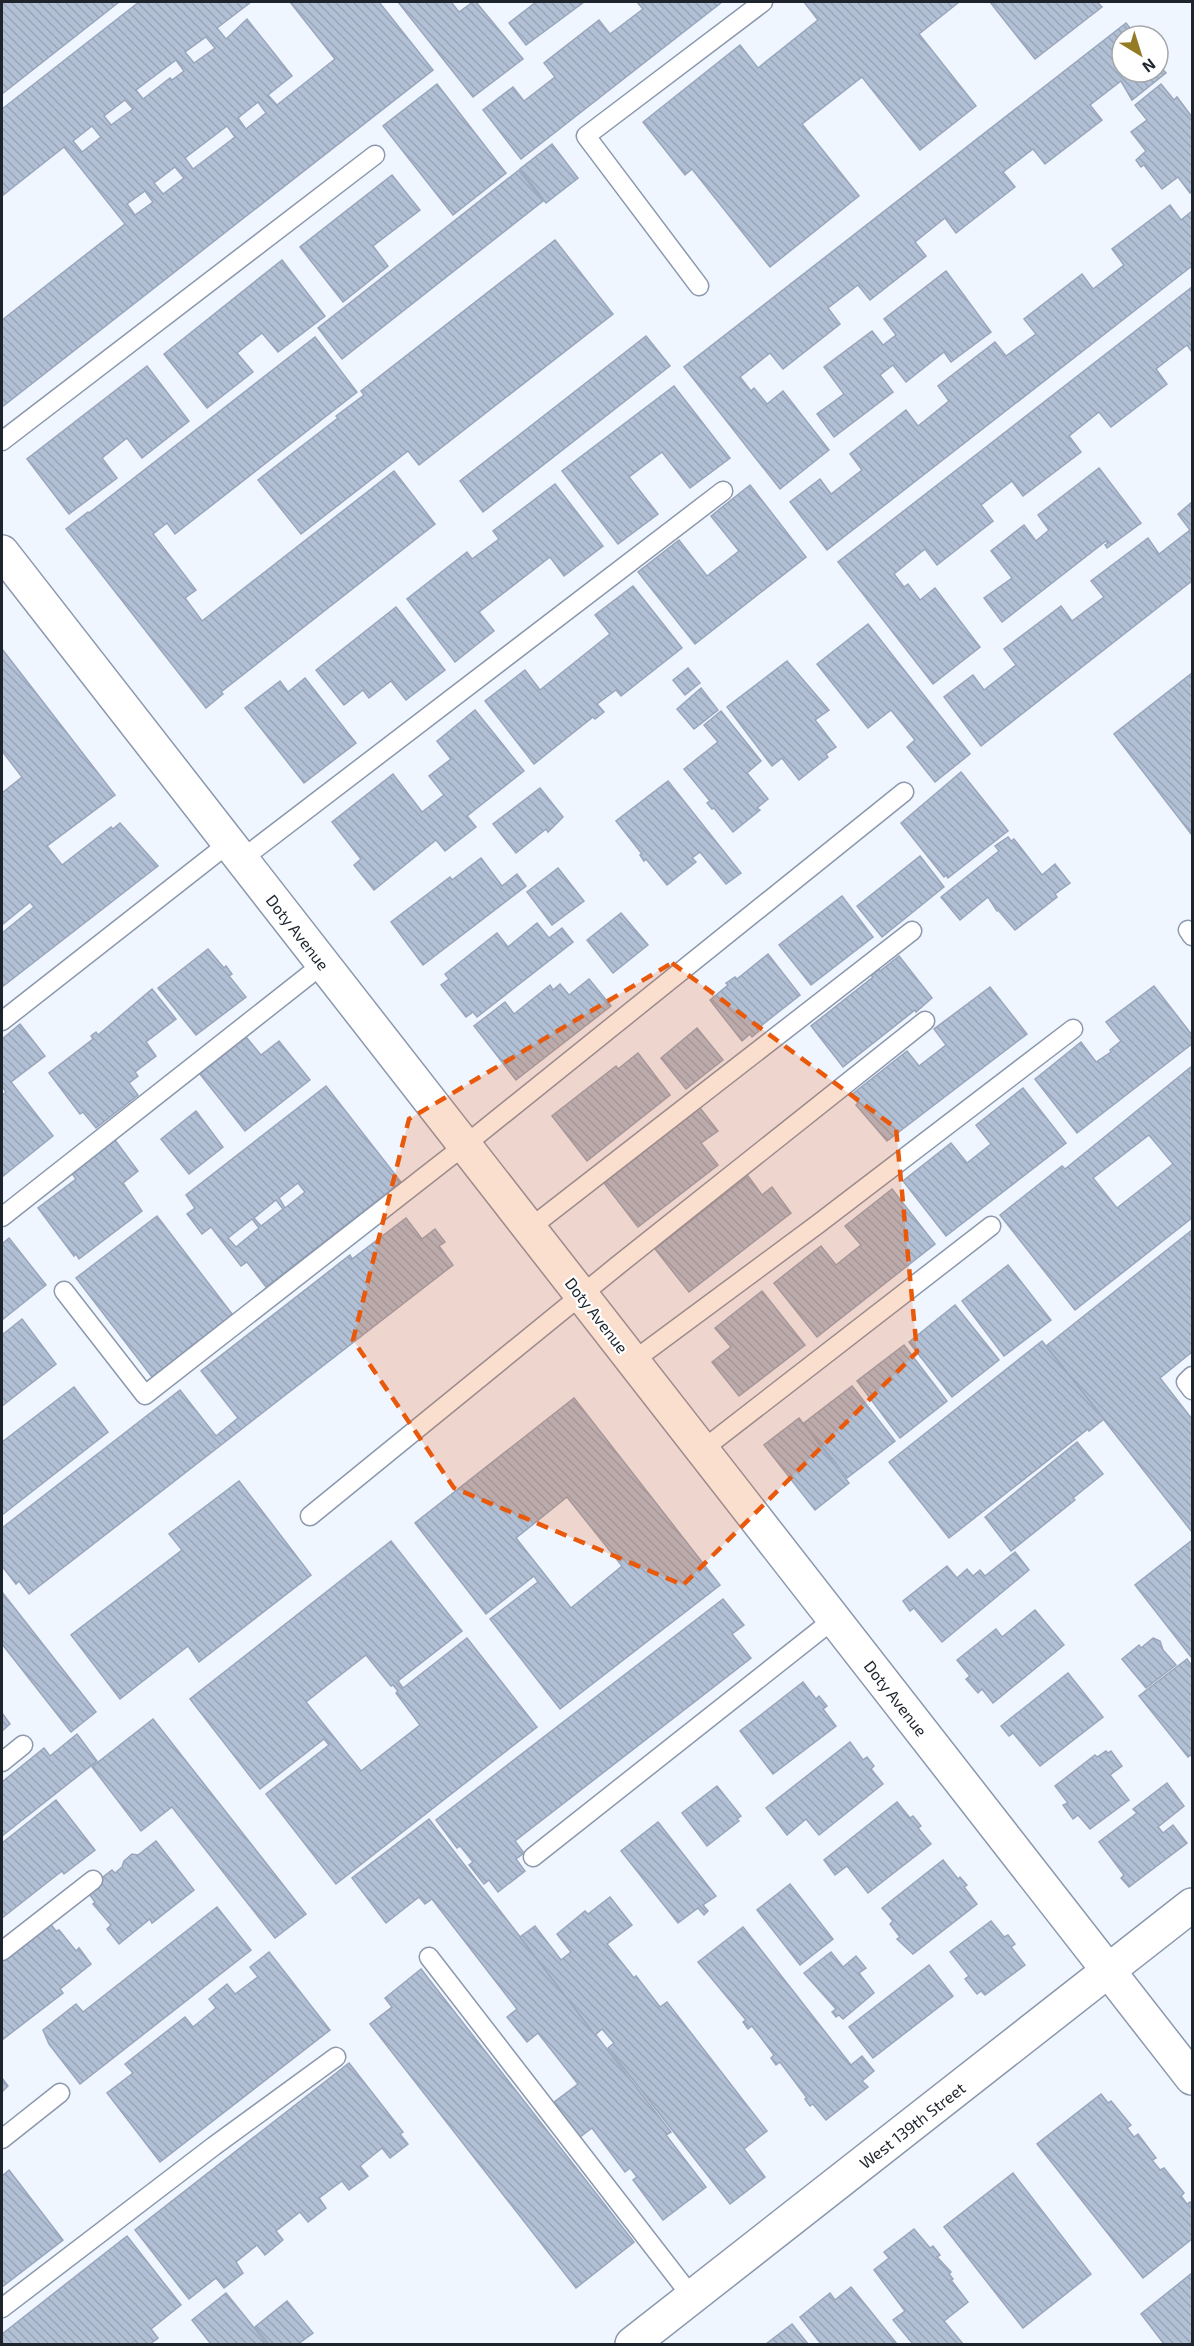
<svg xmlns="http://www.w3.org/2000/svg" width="1194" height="2346" font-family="'Exo 2',sans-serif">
	<defs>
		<pattern id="building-back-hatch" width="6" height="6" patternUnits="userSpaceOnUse" patternTransform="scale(1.5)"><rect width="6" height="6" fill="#b2c0d6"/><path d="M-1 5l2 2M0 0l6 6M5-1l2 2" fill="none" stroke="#99a5b8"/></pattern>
	</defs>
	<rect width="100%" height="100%" fill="#f0f6ff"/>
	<!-- building -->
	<g fill="url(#building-back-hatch)" stroke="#99a6bc" stroke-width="1.5" fill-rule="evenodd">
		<polygon points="2,2 119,2 2,94"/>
		<path d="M139,2H251L217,28L226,39L247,19L292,76L268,95L277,105L335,59L290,2H379L433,70L2,407V320L125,224L64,147L2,196V109ZM206,37L215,48L194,63L185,52ZM176,60L184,71L172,80L170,78L143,99L136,90ZM125,100L133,109L111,125L104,116ZM258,102L266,113L246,129L238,118ZM92,126L101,137L82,152L73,141ZM227,126L235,137L193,169L185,158ZM175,167L184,178L163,194L154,183ZM145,191L153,202L135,215L127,204Z"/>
		<polygon points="398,2 451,2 459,12 473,2 476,2 523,59 473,97"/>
		<polygon points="536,2 584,2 526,45 509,23"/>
		<polygon points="637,2 722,2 521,159 483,110 513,87 524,101 555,77 544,63 599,20 610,34 643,9"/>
		<polygon points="804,2 959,2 919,34 976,106 920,150 862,77 802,124 859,196 770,267 692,169 685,175 643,122 740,45 758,68 818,20"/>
		<polygon points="990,2 1097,2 1102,7 1035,59"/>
		<polygon points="1126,23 1136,36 1122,36 1122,72 1158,72 1158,64 1166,73 1132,100 1121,81 1090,105 1102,120 1045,164 1033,149 1003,172 1015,187 956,233 945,218 915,242 926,256 870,300 858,285 828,308 840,324 783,369 770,353 740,377 751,391 754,388 767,404 783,391 829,450 780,489 684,367"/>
		<polygon points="437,84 506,173 453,215 383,126"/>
		<polygon points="1161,84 1174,100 1177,97 1192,117 1192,192 1190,193 1178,177 1162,189 1144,165 1141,167 1136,160 1146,151 1131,132 1147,120 1135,105"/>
		<polygon points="552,144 578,178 546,203 520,169"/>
		<polygon points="519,170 543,201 342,359 318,328"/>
		<polygon points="392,175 420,210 373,246 388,266 343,302 300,247"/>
		<polygon points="1170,205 1181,220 1192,211 1192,266 827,550 790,502 820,479 831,494 862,470 850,454 906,410 918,426 949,401 938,386 995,342 1006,356 1036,334 1024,319 1082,274 1093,289 1124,265 1112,249"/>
		<polygon points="555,240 613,314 419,465 408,451 301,534 258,480 338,418 336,416 364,395 361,391"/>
		<polygon points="282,260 325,316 278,352 262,333 237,353 253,372 207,408 164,354"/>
		<polygon points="946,271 991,332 951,362 944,352 906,382 893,365 880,375 893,392 834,437 817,414 844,394 824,367 872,331 883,345 896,335 884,319"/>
		<polygon points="1192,287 1192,352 1187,345 1156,369 1167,384 1111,427 1099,412 1069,436 1081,452 1023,496 1012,481 981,505 993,521 937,565 925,549 894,574 904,587 908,584 920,600 935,588 980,647 933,684 838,562"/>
		<polygon points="646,336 670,366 483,512 460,481"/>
		<polygon points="315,337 357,392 175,534 167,523 153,534 196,590 185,598 202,621 394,471 435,524 221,692 223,694 206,708 66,529 88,512 89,513"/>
		<polygon points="147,366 189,421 142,458 127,438 102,458 117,478 69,514 27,459"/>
		<polygon points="674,386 730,458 690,488 662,452 629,477 658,514 618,544 562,471"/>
		<polygon points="1099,468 1141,523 1107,548 1105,545 1108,543 1106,541 1002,622 984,598 1012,578 991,551 1024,525 1036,541 1049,530 1038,515"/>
		<polygon points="555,484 603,546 564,576 550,557 479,612 494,631 455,662 407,599 467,552 472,559 499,539 493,531"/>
		<polygon points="750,485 806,557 695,644 638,572 679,540 707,576 739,551 711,516"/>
		<polygon points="1192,502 1192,581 981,746 944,697 973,675 984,690 1016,665 1004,649 1061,606 1072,621 1104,597 1091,581 1148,538 1159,554 1190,530 1178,514"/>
		<polygon points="633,586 682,648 621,696 616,690 597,704 604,712 595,719 593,717 534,764 485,701 525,670 540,690 610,634 595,615"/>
		<polygon points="396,607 445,670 406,700 391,681 369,698 363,690 344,705 316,670"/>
		<polygon points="868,624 970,754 935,782 907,747 915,740 891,710 868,728 817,664"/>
		<polygon points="2,649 115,795 47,846 62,865 111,827 113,829 120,823 158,866 2,987 2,933 34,907 30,902 2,925 2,793 22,777 2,751"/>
		<polygon points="787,661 829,710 815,720 836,747 826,754 828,757 799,780 782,758 772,766 727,707"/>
		<polygon points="688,668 700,683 685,695 673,680"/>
		<polygon points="1192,673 1192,835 1114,734"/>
		<polygon points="305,678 356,743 304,783 245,708 280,681 288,692"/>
		<polygon points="701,688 718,710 694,729 677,709"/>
		<polygon points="475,710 524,771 467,816 476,827 445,851 436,840 374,890 354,865 361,859 332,822 393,774 422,812 444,795 429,776 451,759 437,741"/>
		<polygon points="721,711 761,761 747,773 768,799 757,808 760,810 733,832 714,808 712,809 707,803 710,801 684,769 718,742 704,725"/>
		<polygon points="961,772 1008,831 948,878 946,875 944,877 901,823"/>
		<polygon points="668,781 741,873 726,884 700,852 692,858 696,862 667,885 646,859 644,861 640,855 642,854 616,821"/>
		<polygon points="540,788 563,817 548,832 546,829 516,853 493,824"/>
		<polygon points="1008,837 1011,841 1014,839 1042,875 1055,864 1070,883 1055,894 1057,897 1015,930 998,910 997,911 988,897 960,920 941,897 999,851 995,846"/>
		<polygon points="920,856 944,887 882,937 857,906"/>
		<polygon points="481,858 502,886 517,874 526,886 423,965 391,922 450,877 452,880"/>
		<polygon points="558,868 584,901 552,925 527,892"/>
		<polygon points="842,896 873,937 811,985 779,945"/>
		<polygon points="621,913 648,945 613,973 587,940"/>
		<polygon points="537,923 549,938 562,928 573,942 477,1017 473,1012 466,1017 441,985 449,979 445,974 497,933 508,947"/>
		<polygon points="208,949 224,968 226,966 232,974 229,976 246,997 196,1035 158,988"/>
		<polygon points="768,954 800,995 757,1029 759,1031 752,1037 750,1034 742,1041 710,1000 728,985 726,983 735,977 737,979"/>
		<polygon points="899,956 932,998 916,1012 915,1010 843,1067 811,1026 873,977 871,975 879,969 880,971"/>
		<polygon points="589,979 611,1006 516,1080 474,1026 505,1002 514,1014 550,985 553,990 560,984 569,995"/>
		<polygon points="1154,986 1192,1035 1192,1044 1077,1133 1035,1079 1081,1042 1096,1062 1111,1052 1110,1050 1121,1041 1106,1022"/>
		<polygon points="990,987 1027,1034 887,1141 856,1105 858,1103 851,1095 907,1051 919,1066 946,1045 934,1029"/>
		<polygon points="152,989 176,1019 146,1042 156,1056 135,1072 138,1076 129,1083 138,1095 96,1128 83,1112 80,1114 49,1073 93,1039 91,1036 96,1032 98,1035"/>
		<polygon points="20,1024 45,1056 11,1082 53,1136 2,1177 2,1095 6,1092 2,1086 2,1039"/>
		<polygon points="697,1028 723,1060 686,1089 661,1058"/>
		<polygon points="246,1037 261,1055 279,1041 310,1080 245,1131 200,1074"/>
		<polygon points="638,1053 670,1095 587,1161 552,1116 616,1066 618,1069"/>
		<path d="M1192,1066V1218L1075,1310L1000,1215L1062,1166L1065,1169ZM1149,1135L1173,1164L1117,1208L1093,1178Z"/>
		<path d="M326,1086L401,1182L266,1287L247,1262L241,1266L211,1227L202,1234L187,1214L195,1208L186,1195ZM298,1183L305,1192L285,1208L279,1198ZM276,1200L283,1209L261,1226L254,1218ZM252,1219L259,1228L236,1247L228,1238Z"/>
		<polygon points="1023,1088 1066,1143 946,1236 903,1181 951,1143 967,1163 991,1144 976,1125"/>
		<polygon points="700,1108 718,1131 701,1143 718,1165 638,1227 604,1183"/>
		<polygon points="196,1111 223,1147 189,1174 161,1139"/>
		<polygon points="112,1136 138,1171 123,1183 142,1211 79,1259 76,1254 74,1256 38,1208 76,1179 71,1172"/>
		<polygon points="748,1176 762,1195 772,1187 791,1213 689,1292 655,1249"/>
		<polygon points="892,1189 935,1244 817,1337 774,1283 821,1246 836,1265 861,1245 845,1226"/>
		<polygon points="157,1216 232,1314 213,1332 192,1345 175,1361 152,1377 76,1278"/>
		<polygon points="406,1218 422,1239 435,1229 445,1242 439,1246 453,1265 29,1594 19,1581 16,1584 2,1566 2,1528 180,1390 216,1436 238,1418 201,1371 350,1255 352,1259"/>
		<polygon points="1192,1230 1192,1352 1160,1378 1192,1419 1192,1532 1046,1346"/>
		<polygon points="9,1238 46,1285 2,1320 2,1244"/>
		<polygon points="1008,1265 1051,1320 1004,1356 962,1301"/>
		<polygon points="762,1291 805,1345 739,1396 712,1362 731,1347 715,1328"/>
		<polygon points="955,1305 999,1360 952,1397 909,1342"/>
		<polygon points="22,1319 56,1364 2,1406 2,1335"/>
		<polygon points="1042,1341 1104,1419 1089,1431 1088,1429 949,1538 889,1462"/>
		<polygon points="904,1345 947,1401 900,1438 857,1381"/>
		<polygon points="852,1386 895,1441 847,1478 804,1423"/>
		<polygon points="74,1387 108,1432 2,1515 2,1442"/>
		<path d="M574,1398L720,1585L560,1709L490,1619L538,1582L534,1576L486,1614L415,1523ZM567,1497L622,1566L571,1608L516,1538Z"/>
		<polygon points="799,1418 849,1483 815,1510 764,1445"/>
		<polygon points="1077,1442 1103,1474 1073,1498 1075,1500 1011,1551 985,1517"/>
		<polygon points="239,1481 311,1575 199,1662 188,1646 120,1699 71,1635 182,1550 169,1534"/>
		<path d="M391,1541L462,1631L398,1681L403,1688L467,1638L537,1727L336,1884L266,1794L329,1745L324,1739L260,1789L190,1699ZM366,1655L391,1686L393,1685L398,1691L396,1693L420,1725L361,1771L306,1702Z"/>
		<polygon points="1191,1541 1192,1542 1192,1658 1135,1585"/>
		<polygon points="1015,1552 1029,1570 942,1642 914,1608 910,1611 903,1601 947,1566 957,1578 967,1569 973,1576 980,1570 985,1576"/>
		<polygon points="2,1592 96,1712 71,1732 2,1644"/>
		<polygon points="723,1599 744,1625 732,1634 751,1658 515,1841 524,1853 516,1859 525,1871 498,1892 489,1880 484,1884 469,1865 473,1862 460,1846 457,1848 436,1820"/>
		<polygon points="1035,1610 1064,1645 993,1703 982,1689 978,1693 966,1679 970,1676 957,1660 996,1629 1002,1637"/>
		<polygon points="1153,1638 1160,1641 1163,1650 1176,1665 1146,1688 1122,1659 1139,1645 1141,1648"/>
		<polygon points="1187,1659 1192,1666 1192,1754 1188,1757 1139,1696"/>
		<polygon points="1068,1673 1103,1717 1040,1766 1013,1733 1009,1736 1001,1726"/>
		<polygon points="803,1682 816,1699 819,1696 827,1706 823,1709 836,1726 773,1774 740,1731"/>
		<polygon points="2,1713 10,1724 2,1731"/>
		<polygon points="153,1719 306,1914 275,1938 172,1807 141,1831 92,1767"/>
		<polygon points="77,1734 97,1761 2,1836 2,1782 44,1748 50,1756"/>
		<polygon points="850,1742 863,1760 867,1757 874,1766 871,1769 883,1784 819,1835 806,1819 787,1835 766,1808"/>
		<polygon points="1106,1751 1108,1753 1111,1751 1122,1766 1110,1775 1129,1800 1090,1829 1078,1815 1073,1819 1063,1805 1068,1803 1055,1786 1095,1755 1097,1757"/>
		<polygon points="1167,1783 1184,1806 1158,1827 1163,1833 1173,1825 1187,1843 1129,1887 1121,1878 1124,1875 1099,1842 1137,1813 1133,1809"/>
		<polygon points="717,1786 741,1816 737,1819 739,1821 707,1846 682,1813"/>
		<polygon points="56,1800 95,1850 64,1874 62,1871 2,1918 2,1843"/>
		<polygon points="897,1802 910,1818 913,1816 921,1826 918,1828 931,1844 868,1893 847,1866 835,1875 824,1860"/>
		<polygon points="429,1819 671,2132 666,2135 706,2187 663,2220 633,2180 637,2177 630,2168 625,2172 592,2128 580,2137 553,2103 578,2084 538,2033 527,2042 507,2017 517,2009 432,1899 425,1904 419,1897 386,1923 352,1878"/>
		<polygon points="658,1822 716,1896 703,1905 708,1911 704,1915 698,1908 678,1923 621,1851"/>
		<polygon points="156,1841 194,1890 152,1923 150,1919 119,1944 107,1929 111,1925 93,1904 95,1902 86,1890 112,1870 115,1873 122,1867 124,1861 132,1854 138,1855"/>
		<polygon points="943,1860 958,1879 960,1877 967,1885 964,1887 977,1904 913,1954 897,1939 900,1937 890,1924 893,1921 882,1908"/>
		<polygon points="790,1884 833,1939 800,1965 757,1910"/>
		<polygon points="610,1897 632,1925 607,1944 634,1978 636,1976 660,2007 667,2002 767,2131 744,2149 765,2177 730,2204 608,2048 614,2043 602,2029 595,2035 520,1937 535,1926 561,1960 571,1952 557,1934 585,1911 588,1914"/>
		<polygon points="217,1907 251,1950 80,2084 49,2044 43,2030 76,2004 83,2012"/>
		<polygon points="48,1921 56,1931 59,1930 76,1951 79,1948 91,1964 60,1989 63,1993 2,2040 2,1956"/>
		<polygon points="991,1921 1004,1937 1008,1935 1015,1944 1011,1947 1025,1965 985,1995 981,1991 977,1994 965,1979 969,1976 950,1952"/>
		<polygon points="743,1927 851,2065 862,2056 874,2071 862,2081 868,2087 826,2120 813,2104 810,2106 805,2099 807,2098 780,2062 776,2065 771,2058 774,2055 752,2026 748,2029 743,2022 746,2020 698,1962"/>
		<polygon points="269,1952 330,2030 160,2162 107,2093 133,2073 125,2064 185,2017 193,2027 216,2008 209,1999 227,1984 235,1994 258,1977 250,1967"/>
		<polygon points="831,1952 843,1967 856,1956 866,1968 859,1973 874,1993 843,2019 839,2015 836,2017 832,2012 836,2009 804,1973"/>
		<polygon points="929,1965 953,1996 873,2058 849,2027"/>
		<polygon points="421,1969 634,2242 576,2288 370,2024 392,2007 385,1998"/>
		<polygon points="349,2063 403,2132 400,2134 408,2144 390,2158 382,2148 360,2166 368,2176 349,2190 342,2181 319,2198 326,2208 308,2222 300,2212 276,2231 283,2240 265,2255 257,2245 236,2262 243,2273 224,2288 216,2278 189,2299 135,2230"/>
		<polygon points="2,2078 8,2086 2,2092"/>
		<polygon points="1101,2094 1108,2103 1111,2101 1131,2125 1127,2128 1134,2137 1138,2134 1156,2158 1152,2160 1160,2170 1164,2168 1184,2193 1181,2196 1187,2204 1190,2202 1192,2205 1192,2239 1143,2278 1037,2144"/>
		<polygon points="9,2170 63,2240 2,2287 2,2176"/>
		<polygon points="1013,2173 1091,2274 1023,2328 944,2227"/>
		<polygon points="914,2229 930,2248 933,2246 940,2255 937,2257 951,2272 949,2274 953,2279 951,2280 968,2302 944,2321 963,2344 913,2344 893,2320 905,2311 874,2270 889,2258 884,2252"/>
		<polygon points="127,2236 181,2305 151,2329 158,2338 150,2344 137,2344 135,2341 131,2344 2,2344 2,2334"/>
		<polygon points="1192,2273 1192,2344 1164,2344 1141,2314"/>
		<polygon points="851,2287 897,2344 821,2344 800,2317 830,2293 835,2300"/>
		<polygon points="226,2293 267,2344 211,2344 192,2320"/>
		<polygon points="287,2301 313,2333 298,2344 269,2344 255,2327"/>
		<polygon points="792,2324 808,2344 766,2344"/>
	</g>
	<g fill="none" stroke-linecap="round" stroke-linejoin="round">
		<!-- lane casing -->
		<g stroke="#8b98ad" stroke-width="21">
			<g id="lane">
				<polyline points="699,286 586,136 763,2"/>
				<polyline points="2,441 375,155"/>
				<polyline points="242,859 723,491"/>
				<polyline points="1188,930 1192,936"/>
				<polyline points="2,1021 229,843"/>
				<polyline points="2,1217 323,964"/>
				<polyline points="530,1228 912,931"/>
				<polyline points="64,1291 145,1395 465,1145 904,792"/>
				<polyline points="633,1361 818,1224 1073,1029"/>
				<polyline points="1192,1376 1186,1382 1192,1390"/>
				<polyline points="702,1450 991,1226"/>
				<polyline points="310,1516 617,1266 925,1021"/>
				<polyline points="2,1762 23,1745"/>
				<polyline points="533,1857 834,1619"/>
				<polyline points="2,1951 93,1880"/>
				<polyline points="429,1957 692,2297"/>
				<polyline points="2,2139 60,2093"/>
				<polyline points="2,2308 214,2146 336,2057"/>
			</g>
		</g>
		<!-- street casing -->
		<g stroke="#8b98ad" stroke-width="36">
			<g id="street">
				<polyline points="2,552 1192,2078"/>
				<polyline points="632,2344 1192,1905"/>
			</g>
		</g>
		<!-- lane -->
		<use href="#lane" stroke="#fff" stroke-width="18"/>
		<!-- street -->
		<use href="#street" stroke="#fff" stroke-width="33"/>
	</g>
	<!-- marked area -->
	<path fill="#e8590c" fill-opacity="0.2" stroke="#e8590c" stroke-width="4.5" stroke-dasharray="12 8" stroke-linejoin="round" d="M672,963L896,1128L917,1352L683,1585L454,1488L353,1340L409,1119Z"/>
	<g text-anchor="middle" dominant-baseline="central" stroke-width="4.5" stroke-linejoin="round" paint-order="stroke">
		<!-- street labels -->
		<g font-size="16" fill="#1e242c" stroke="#fff">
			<text transform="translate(298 932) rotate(52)">Doty Avenue</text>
			<text transform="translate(597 1315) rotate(52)">Doty Avenue</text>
			<text transform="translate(896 1698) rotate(52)">Doty Avenue</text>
			<text transform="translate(912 2125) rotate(-38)">West 139th Street</text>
		</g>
	</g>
	<!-- border -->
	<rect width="1194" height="2346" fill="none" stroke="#1e242c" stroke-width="6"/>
	<!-- north arrow -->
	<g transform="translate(1140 54) rotate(142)"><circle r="28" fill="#ffffff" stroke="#a5a7ab" stroke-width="1.5"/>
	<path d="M0-4.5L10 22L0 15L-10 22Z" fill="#957c24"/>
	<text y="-9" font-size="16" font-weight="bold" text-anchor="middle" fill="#1e242c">N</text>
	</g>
</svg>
